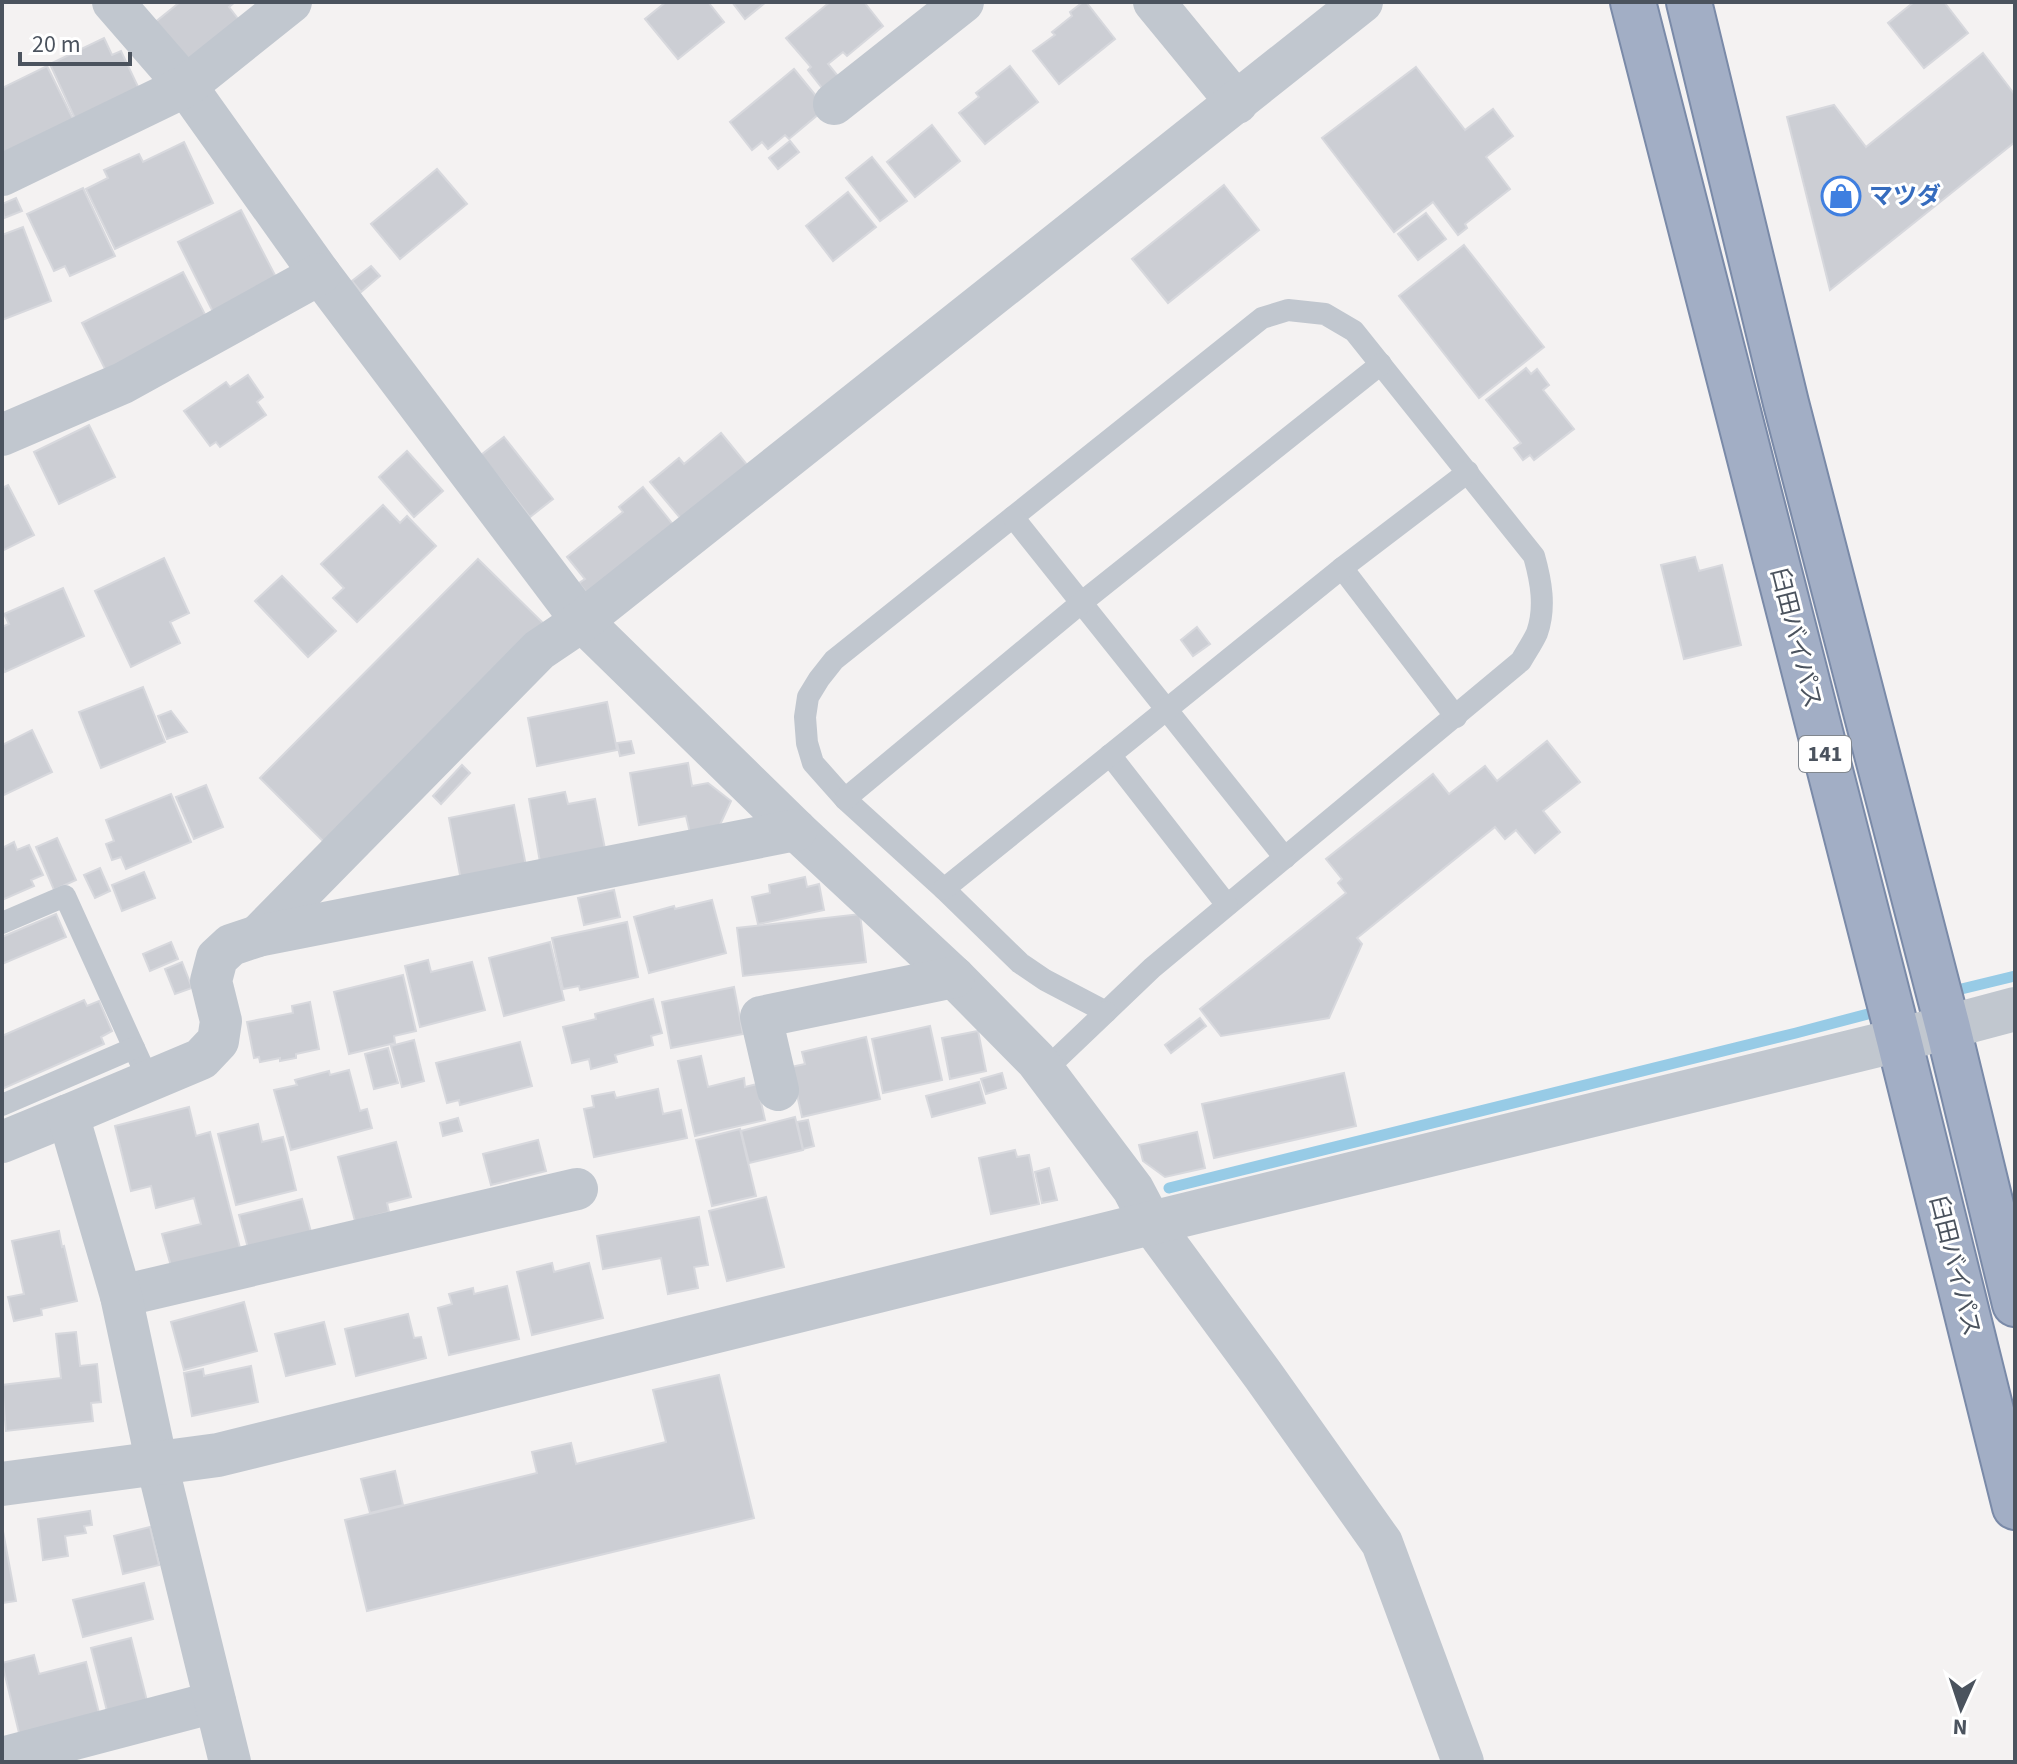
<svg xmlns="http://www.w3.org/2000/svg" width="2017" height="1764" font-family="'Source Sans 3','Noto Sans JP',sans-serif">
	<rect width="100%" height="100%" fill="#f4f2f2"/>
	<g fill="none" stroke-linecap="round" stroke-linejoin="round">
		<!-- stream -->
		<g stroke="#97cbe6" stroke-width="11">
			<polyline points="1949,992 2015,976"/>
			<polyline points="1169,1188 1796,1033 1883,1010"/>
		</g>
	</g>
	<!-- building -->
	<g fill="#ccced4" stroke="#d7d8dd" stroke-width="2">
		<polygon points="180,2 235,2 229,7 242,24 189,68 153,24"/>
		<polygon points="666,2 708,2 724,22 678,59 645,19"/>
		<polygon points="732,2 766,2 745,19"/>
		<polygon points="830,2 864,2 883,26 847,56 843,52 828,64 841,80 826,93 808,70 811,67 786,38"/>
		<polygon points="1083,2 1086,2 1115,39 1059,84 1033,51 1055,35 1052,32 1072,16 1070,12"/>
		<polygon points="1914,2 1944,2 1968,33 1924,68 1888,23"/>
		<polygon points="104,38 112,55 121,51 141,93 77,123 50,64"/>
		<polygon points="1983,53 2015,95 2015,142 1830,290 1787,117 1834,105 1866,147"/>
		<polygon points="47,66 76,125 2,161 2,88"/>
		<polygon points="1010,66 1038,102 985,144 959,113 979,97 976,93"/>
		<polygon points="1416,67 1465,130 1493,109 1513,136 1486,157 1510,189 1465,224 1467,228 1458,235 1433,202 1394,232 1322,138"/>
		<polygon points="794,69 826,108 789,139 785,135 768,149 762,142 752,150 730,122"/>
		<polygon points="932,125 960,161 915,197 887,162"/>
		<polygon points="790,141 799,152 778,169 769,158"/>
		<polygon points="184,142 213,203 115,249 86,189 108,178 104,170 139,154 143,162"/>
		<polygon points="872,157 907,201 880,221 846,178"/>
		<polygon points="437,169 467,204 400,259 371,224"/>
		<polygon points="1224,185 1259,230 1168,303 1132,259"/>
		<polygon points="83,188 115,256 70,276 65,266 54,271 27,214"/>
		<polygon points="848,192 876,227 833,261 806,226"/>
		<polygon points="16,198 22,211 4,218 2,204"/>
		<polygon points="241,210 277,279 213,312 178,242"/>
		<polygon points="1426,213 1446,239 1418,260 1398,234"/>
		<polygon points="23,227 51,301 2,320 2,235"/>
		<polygon points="1464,245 1544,347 1479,398 1399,296"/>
		<polygon points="371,266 380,276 361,292 352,281"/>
		<polygon points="183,272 210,324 108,375 82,323"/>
		<polygon points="1526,368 1531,374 1537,369 1549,385 1543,390 1574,429 1534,460 1530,455 1523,460 1514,448 1521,443 1486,400"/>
		<polygon points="248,375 263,397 257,402 266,415 220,447 216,442 210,446 184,411 226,382 230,387"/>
		<polygon points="89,425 115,477 59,504 34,452"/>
		<polygon points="721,433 753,472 687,526 650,482 679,458 684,464"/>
		<polygon points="504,437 553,499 530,517 481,455"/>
		<polygon points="407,451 443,491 414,517 379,477"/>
		<polygon points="8,485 34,535 2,551 2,488"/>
		<polygon points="643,487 679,532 594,602 579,583 585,579 567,557 623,512 619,507"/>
		<polygon points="383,505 400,523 407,516 436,546 357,622 333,598 344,588 321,564"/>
		<polygon points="1695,557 1699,571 1722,565 1741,645 1684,659 1661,565"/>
		<polygon points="164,558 189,613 170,622 180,643 131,667 95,591"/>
		<polygon points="478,559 543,623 325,843 260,778"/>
		<polygon points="282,576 336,631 308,657 255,601"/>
		<polygon points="63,588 84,636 5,672 2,665 2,627 9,624 4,614"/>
		<polygon points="1197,627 1210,644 1193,656 1181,640"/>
		<polygon points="143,687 165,742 101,768 79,712"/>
		<polygon points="607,702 617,750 537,766 528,718"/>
		<polygon points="171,711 187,732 167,739 158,716"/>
		<polygon points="32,730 52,772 2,796 2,745"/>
		<polygon points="631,741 634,753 620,756 617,743"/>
		<polygon points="1547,741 1580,782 1543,811 1560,832 1535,853 1516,830 1505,839 1495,827 1357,938 1362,944 1329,1018 1221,1036 1200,1009 1346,893 1338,883 1342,879 1326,859 1433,774 1449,794 1485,766 1497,781"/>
		<polygon points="688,763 692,786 708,783 731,801 718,829 690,833 686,816 639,825 630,773"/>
		<polygon points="462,765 470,773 441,804 433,796"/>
		<polygon points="206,785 223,827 194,839 176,797"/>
		<polygon points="565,792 568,804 595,799 605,849 540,862 529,799"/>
		<polygon points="171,794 191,842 126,869 121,857 112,860 106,844 114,841 106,820"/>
		<polygon points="514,805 526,866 461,880 449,818"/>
		<polygon points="57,838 76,880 54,890 36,847"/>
		<polygon points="14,842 17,850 29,845 43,875 31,880 34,886 2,900 2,848"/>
		<polygon points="100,868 110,891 95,898 84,875"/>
		<polygon points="144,872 155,898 122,911 112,885"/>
		<polygon points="805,877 807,887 819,884 824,910 758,924 752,897 770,893 769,885"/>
		<polygon points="614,890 620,917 584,925 578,898"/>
		<polygon points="712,900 726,953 649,973 634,917 674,906 675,909"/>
		<polygon points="56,914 66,937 2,964 2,937"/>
		<polygon points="860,914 866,962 743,976 737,928"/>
		<polygon points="627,922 638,977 580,990 579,986 563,989 552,938"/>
		<polygon points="171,942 178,959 150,971 143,954"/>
		<polygon points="550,942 564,1000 504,1016 489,958"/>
		<polygon points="428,960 431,972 472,962 485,1010 420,1027 405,966"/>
		<polygon points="182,962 192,988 175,994 165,969"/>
		<polygon points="403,975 416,1031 394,1036 395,1043 349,1054 334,992"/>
		<polygon points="734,987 743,1034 671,1048 662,1002"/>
		<polygon points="653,999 662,1033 651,1036 653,1045 615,1055 617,1062 591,1069 589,1059 572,1063 563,1027 596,1019 595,1014"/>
		<polygon points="84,1000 87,1006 99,1001 112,1031 101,1037 104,1044 2,1089 2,1036"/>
		<polygon points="310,1002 319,1049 296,1054 296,1058 280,1061 280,1058 260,1062 259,1057 254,1058 247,1022 293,1013 292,1006"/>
		<polygon points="1200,1018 1206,1026 1171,1053 1165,1045"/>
		<polygon points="930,1026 942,1080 883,1093 872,1039"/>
		<polygon points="978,1031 986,1071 950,1079 942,1038"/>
		<polygon points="866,1037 880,1099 802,1117 791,1067 805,1064 802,1052"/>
		<polygon points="414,1040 424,1081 402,1087 391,1046"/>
		<polygon points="520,1042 532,1086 460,1105 459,1100 447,1103 436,1063"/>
		<polygon points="388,1048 398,1083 374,1089 365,1054"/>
		<polygon points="701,1056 708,1087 744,1078 745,1087 757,1084 765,1120 695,1136 678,1061"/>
		<polygon points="349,1070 360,1111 367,1109 372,1128 291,1150 274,1090 297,1085 295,1080 329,1071 330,1075"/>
		<polygon points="1002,1073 1006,1088 986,1094 981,1079"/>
		<polygon points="1344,1073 1356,1126 1214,1158 1202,1104"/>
		<polygon points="979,1082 985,1103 932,1117 926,1096"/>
		<polygon points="658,1089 663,1114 681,1110 687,1138 594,1157 584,1109 594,1107 592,1096 614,1092 616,1098"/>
		<polygon points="189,1107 196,1136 210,1132 240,1248 171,1266 162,1234 201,1224 194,1198 156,1208 151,1186 131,1191 115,1126"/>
		<polygon points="795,1117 803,1150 749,1163 741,1131"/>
		<polygon points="458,1118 462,1131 443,1136 440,1123"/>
		<polygon points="808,1120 814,1146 803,1149 797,1122"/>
		<polygon points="258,1124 262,1142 283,1137 296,1190 236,1205 218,1134"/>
		<polygon points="740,1129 756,1196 712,1206 696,1140"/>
		<polygon points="1197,1132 1205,1168 1165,1177 1143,1161 1139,1145"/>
		<polygon points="538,1140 546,1171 491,1185 483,1154"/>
		<polygon points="396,1142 411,1197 387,1203 389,1212 355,1221 338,1157"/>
		<polygon points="1015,1150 1017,1157 1029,1155 1039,1204 991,1214 979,1158"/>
		<polygon points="1049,1168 1057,1200 1042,1203 1035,1172"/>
		<polygon points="766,1197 784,1267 727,1281 709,1211"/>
		<polygon points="302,1199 311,1232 248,1248 239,1215"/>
		<polygon points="699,1217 708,1265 694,1267 698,1288 668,1294 661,1258 603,1269 597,1236"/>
		<polygon points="59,1231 62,1247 64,1246 77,1301 41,1309 42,1315 14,1321 8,1297 24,1294 12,1241"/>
		<polygon points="552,1263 554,1272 589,1263 603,1318 532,1335 517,1272"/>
		<polygon points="507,1286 519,1339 449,1355 438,1308 452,1304 449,1294 473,1288 474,1294"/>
		<polygon points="244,1302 257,1351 184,1370 171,1322"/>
		<polygon points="408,1314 414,1338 421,1337 426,1358 356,1376 345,1329"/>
		<polygon points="324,1322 335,1364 286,1376 275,1334"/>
		<polygon points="76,1332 80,1366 97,1364 101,1402 91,1403 93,1421 6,1431 2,1385 61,1378 56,1334"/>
		<polygon points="251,1366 258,1402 192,1416 184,1373 203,1369 204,1376"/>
		<polygon points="719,1375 754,1518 367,1611 345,1520 537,1473 532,1452 571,1443 576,1464 666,1442 653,1390"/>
		<polygon points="395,1471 403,1505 370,1513 361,1479"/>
		<polygon points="90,1511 92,1525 84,1526 86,1533 65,1536 68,1556 43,1560 38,1519"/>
		<polygon points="2,1526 16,1601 2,1603"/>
		<polygon points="150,1527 159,1565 123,1574 114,1536"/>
		<polygon points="144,1583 153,1619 83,1637 73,1600"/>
		<polygon points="131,1638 147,1701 107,1711 91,1648"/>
		<polygon points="34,1655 39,1674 86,1662 101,1721 21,1741 2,1663"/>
	</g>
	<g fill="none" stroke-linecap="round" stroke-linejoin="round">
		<!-- trunk casing -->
		<g stroke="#7a8aa8" stroke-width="48">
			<g id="trunk">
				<polyline points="1633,2 1899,1040 2015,1507"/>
				<polyline points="1689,2 1786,403 1948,1028 2015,1304"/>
			</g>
		</g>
		<!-- service -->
		<g stroke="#c1c7cf" stroke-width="22">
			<path d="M1288,310L1325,314L1354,331L1534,556C1541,581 1546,607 1537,633C1533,642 1526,652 1521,661L1152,968L1106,1012L1045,980L1020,963L944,889L845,799L813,763L807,743L805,717L808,697L819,679L834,660L1262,318Z"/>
			<polyline points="1013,517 1285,858"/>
			<polyline points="1342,568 1456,717"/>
			<polyline points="1110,755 1227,905"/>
			<polyline points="845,799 1081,603 1381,364"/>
			<polyline points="944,889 1342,568 1468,472"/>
			<polyline points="2,923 65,896 149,1081"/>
			<polyline points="1043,1072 1106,1012"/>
			<polyline points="2,1105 134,1048"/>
		</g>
		<!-- minor -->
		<g stroke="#c1c7cf" stroke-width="42">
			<polyline points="113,2 186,86 320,274 582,621 796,830 954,977 1036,1060 1133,1189 1151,1223 1263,1375 1382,1543 1463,1762"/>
			<polyline points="1154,2 1237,103"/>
			<polyline points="834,104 963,2"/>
			<polyline points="2,175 186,86 291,2"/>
			<polyline points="2,435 123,383 320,274"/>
			<polyline points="258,936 539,650 582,621 1362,2"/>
			<polyline points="778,1090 761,1017 954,977"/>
			<polyline points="2,1142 68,1115"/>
			<polyline points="121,1296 577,1189"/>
			<polyline points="2,1758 215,1702"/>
			<polyline points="230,1762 157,1464 121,1296 68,1115 201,1059 218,1041 221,1021 211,981 217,958 231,945 258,936 796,830"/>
		</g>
		<!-- tertiary -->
		<polyline stroke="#c1c7cf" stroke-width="44" points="2,1484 218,1455 1151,1223 1899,1040 2015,1009"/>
		<!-- trunk -->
		<use href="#trunk" stroke="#a2aec5" stroke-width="44"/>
	</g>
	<!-- icons -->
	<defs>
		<g id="shop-ring" transform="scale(2)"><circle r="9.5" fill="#fff" stroke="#3f7fe0" stroke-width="1.5"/><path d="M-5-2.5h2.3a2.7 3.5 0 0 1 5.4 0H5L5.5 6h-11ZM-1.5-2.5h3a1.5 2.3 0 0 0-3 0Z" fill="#3f7fe0"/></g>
	</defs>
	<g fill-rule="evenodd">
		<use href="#shop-ring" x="1841" y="196"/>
	</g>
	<g text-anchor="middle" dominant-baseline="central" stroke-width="6" stroke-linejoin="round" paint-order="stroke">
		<!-- shield labels -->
		<rect fill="#fff" stroke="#81878e" stroke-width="2" x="1799" y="736" width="52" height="36" rx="6"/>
		<g font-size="22" font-weight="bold" fill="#4b535e">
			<text x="1825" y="754">141</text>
		</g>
		<!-- shop labels -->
		<g font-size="24" font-weight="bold" fill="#366cbe" stroke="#fff" text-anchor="start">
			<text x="1869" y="196">マツダ</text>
		</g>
		<!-- street labels -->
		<g font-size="24" fill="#4b535e" stroke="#fff">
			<text transform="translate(1796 638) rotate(76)">臼田バイパス</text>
			<text transform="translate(1955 1266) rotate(76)">臼田バイパス</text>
		</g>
	</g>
	<!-- border -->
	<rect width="2017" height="1764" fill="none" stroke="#4b535e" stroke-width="8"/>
	<!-- north arrow -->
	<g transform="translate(1961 1708) rotate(183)" stroke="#ffffff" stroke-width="6" paint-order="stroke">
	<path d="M0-6L14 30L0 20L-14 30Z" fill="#4b535e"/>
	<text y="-12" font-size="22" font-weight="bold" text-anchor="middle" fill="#4b535e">N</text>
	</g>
	<!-- scale -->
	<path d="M20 52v12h110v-12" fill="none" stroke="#4b535e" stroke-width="4"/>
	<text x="32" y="52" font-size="24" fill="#4b535e" stroke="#ffffff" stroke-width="6" paint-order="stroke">20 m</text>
</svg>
